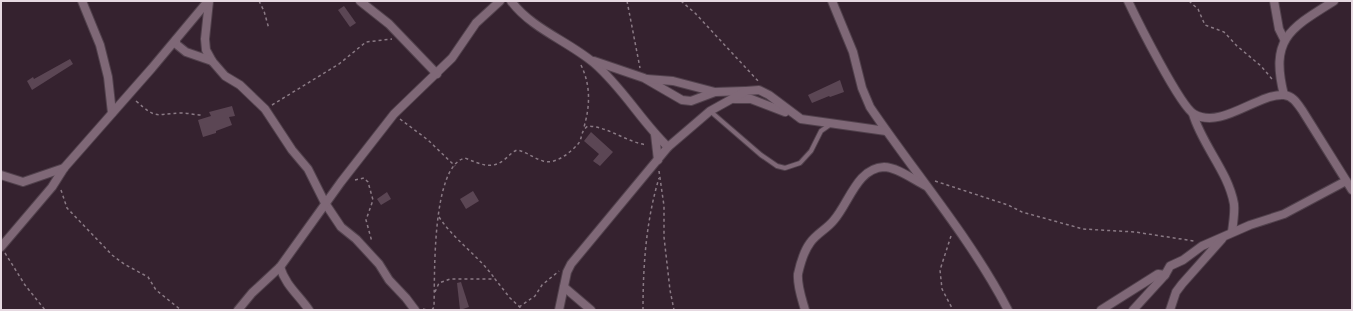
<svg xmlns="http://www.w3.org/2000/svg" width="1353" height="311" font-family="'IBM Plex Sans',sans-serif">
	<rect width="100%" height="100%" fill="#35222f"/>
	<!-- building -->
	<g fill="#5b4654">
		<polygon points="344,6 356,23 350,27 338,10"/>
		<polygon points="70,59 73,64 32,90 27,81 33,77 34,79"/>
		<polygon points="840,80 844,92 830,97 829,96 812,103 808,95"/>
		<polygon points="232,106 235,116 229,117 232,125 216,131 216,133 203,137 198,120 211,116 209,112"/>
		<polygon points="591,132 613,152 600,166 593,161 599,154 584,141"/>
		<polygon points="473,191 479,201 466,209 460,199"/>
		<polygon points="387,192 391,199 381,205 377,199"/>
		<polygon points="461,282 469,307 460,310 457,283"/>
	</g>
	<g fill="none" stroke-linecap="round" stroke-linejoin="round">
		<!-- service casing -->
		<g stroke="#51414c" stroke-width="6">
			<polyline id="service" points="710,111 761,155 777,166 785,168 800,163 811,151 821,131 831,124"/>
		</g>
		<!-- minor casing -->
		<g stroke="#51414c" stroke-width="10">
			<g id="minor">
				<polyline points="82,1 100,45 108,77 112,113"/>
				<polyline points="209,1 205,39 206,50 212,61 225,76 240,85 265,109 292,150 308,169 325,203 341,227 356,239 379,264 389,280 406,298 415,310"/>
				<polyline points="360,1 389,24 437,74"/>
				<path d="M511,1C532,29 568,41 594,63C623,88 641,121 668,147"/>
				<path d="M832,1L853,52L862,88L870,107C916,175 970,237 1008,310"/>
				<path d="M1128,1C1137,20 1180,106 1194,114C1221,130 1258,93 1284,95C1293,96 1297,103 1302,110L1352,190"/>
				<polyline points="1274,1 1279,29 1284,39"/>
				<polyline points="176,40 176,44 186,52 212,61"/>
				<polyline points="594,61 644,78 682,100 691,101 715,92 745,91"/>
				<polyline points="647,79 673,81 715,92"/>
				<path d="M1284,95C1270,39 1289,29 1334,1"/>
				<polyline points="734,99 751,99 785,112"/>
				<path d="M1193,114C1202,145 1228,171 1234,204C1235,213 1233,223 1232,232"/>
				<polyline points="655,134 658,160"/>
				<polyline points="1,175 23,182 64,168"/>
				<polyline points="1,247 52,187 64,168 152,68 208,1"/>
				<path d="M280,267C286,286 298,294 309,310"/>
				<polyline points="564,287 591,310"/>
				<polyline points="238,310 252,293 280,267 341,182 394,114 452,58 476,23 500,1"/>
				<polyline points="559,310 567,272 571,264 668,147 710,111 746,91 759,90 769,95 801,119 886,131"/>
				<path d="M805,310C802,299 797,286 798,274C800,265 804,251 810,243C816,234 827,229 834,220C849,203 857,168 884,167C897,167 914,180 926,186"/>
				<polyline points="1101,310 1158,274 1165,275 1170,266 1183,260 1202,246 1250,225 1284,214 1346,181"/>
				<polyline points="1133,310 1165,275"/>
				<polyline points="1170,310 1176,292 1182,284 1222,239"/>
			</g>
		</g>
		<!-- path -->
		<g stroke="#8a7a85" stroke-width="1.5" stroke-dasharray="3 3" stroke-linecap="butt">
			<polyline points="259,1 264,11 269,29"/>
			<polyline points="627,1 640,68"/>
			<polyline points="681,1 695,13 759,82"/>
			<polyline points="1189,1 1198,9 1205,25 1224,32 1237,46 1261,66 1272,79"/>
			<path d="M581,65C591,86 590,106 584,127"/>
			<path d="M136,101C158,120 154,114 181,113C188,113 195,115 202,115"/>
			<polyline points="272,105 339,64 366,42 392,39"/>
			<polyline points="400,119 428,140 455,166"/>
			<polyline points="659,171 664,206 664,237 670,290 674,310"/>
			<polyline points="355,180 364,178 368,182 373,200 366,220 372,242"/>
			<polyline points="935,181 1008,205 1022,212 1083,229 1135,232 1194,241"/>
			<polyline points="61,190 67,208 112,255 124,264 148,277 156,290 181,310"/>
			<path d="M439,217C455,241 479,256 495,279"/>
			<polyline points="951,236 940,270 942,289 953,310"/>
			<polyline points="5,253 25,285 45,310"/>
			<polyline points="435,292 439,283 450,279 495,279 510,298 523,310"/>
			<polyline points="519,307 535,296 542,285 559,271"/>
			<polyline points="423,309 427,310"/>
			<path d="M432,310L434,307C435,279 431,166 465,158C480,164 491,170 504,160C509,156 512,152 517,150C527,152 533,158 543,161C555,165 570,153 578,144C583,138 580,131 588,126C609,127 626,142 647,145"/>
			<path d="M643,310C643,266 646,221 659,178"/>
		</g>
		<!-- service -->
		<use href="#service" stroke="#7f6877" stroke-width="4"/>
		<!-- minor -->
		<use href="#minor" stroke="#7f6877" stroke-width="8"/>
	</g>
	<!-- border -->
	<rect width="1353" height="311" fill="none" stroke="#e6d9e1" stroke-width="4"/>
</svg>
